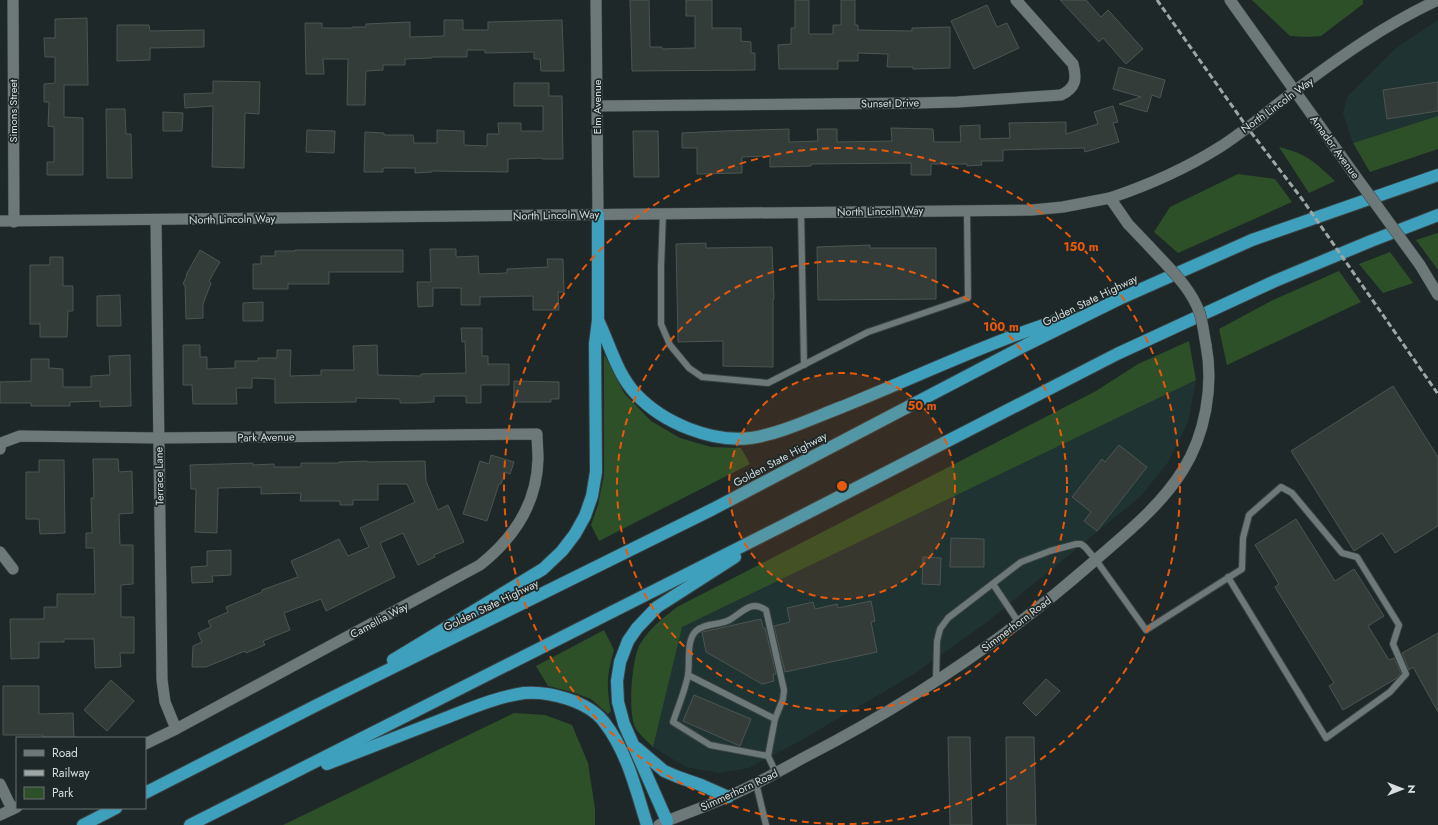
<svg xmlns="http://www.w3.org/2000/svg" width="1438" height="825" font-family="Jost,sans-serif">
	<rect width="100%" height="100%" fill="#1e2828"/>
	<!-- built -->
	<g fill="#203333">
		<polygon points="1438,20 1438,116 1353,143 1343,114 1347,97 1396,48"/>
		<polygon points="1196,380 1188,422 1168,462 1141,496 987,622 914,674 798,742 749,768 719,773 686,767 653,747 681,627"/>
	</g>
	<!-- green -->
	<g fill="#2d5029">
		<polygon points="1252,0 1363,0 1363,4 1321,36 1307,37 1290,36"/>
		<polygon points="1438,116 1438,149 1370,172 1353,143"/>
		<path d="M1279,147C1307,154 1315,162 1335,181L1309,193Z"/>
		<polygon points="1238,174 1275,179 1292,202 1178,253 1154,232 1170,207"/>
		<polygon points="1438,233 1438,270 1416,240"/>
		<polygon points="1390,252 1413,283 1383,293 1359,264"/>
		<polygon points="1339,271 1361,302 1227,365 1219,329 1273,300"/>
		<path d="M1189,341L1196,380L682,627L653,747C647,741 640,735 636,729C627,714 632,658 640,644C651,627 662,619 677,607L1096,391L1138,364Z"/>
		<polygon points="604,354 624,393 651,421 680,438 711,447 741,448 750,464 599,541 591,525 598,505 604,475"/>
		<path d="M604,630L614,650C607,675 606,685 611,711L608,714L591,699L572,692L548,686L536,666Z"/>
		<polygon points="514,713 545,715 572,725 588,763 595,809 595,825 283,825"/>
	</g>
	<!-- building -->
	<g fill="#333c38" stroke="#4b5551">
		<polygon points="630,0 649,0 650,47 662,47 662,49 695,48 695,16 686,16 686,0 712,0 712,28 741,28 741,41 751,42 751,53 755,53 755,70 632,71"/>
		<polygon points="795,0 809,0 809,34 833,34 833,25 841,25 841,0 855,0 855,25 858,25 858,30 912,31 912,28 950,27 950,68 913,69 913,67 887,67 888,54 858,53 858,61 838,61 838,69 779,69 778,45 791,44 791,28 795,28"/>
		<polygon points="1060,0 1086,0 1101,17 1108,10 1143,49 1126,64 1103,38 1099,42"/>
		<polygon points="987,5 997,27 1007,23 1019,48 974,69 951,21"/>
		<polygon points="87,18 88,85 64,85 64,117 83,118 83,175 47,175 47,162 54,162 54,127 48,126 49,102 44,102 44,84 55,83 55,57 45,57 44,38 55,38 55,19"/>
		<polygon points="444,20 463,20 463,30 488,30 488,22 562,20 564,71 541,71 540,59 534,59 534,52 485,53 485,50 467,50 467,57 432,57 432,58 405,59 405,65 383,65 383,70 366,71 365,105 347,105 348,59 323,59 324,74 306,74 305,23 322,23 322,28 352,28 352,27 366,27 366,24 410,22 410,37 444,36"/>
		<polygon points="117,25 149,25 150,31 204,30 204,47 150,48 150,60 117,61"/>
		<polygon points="1119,67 1165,80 1160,98 1152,95 1147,112 1119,104 1141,97 1113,89"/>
		<polygon points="213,81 260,82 259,114 245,113 244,168 212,167 213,106 185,108 184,94 213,93"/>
		<polygon points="1438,82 1438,111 1387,119 1383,90"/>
		<polygon points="514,83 549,83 549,96 562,96 563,159 542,159 542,158 508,159 508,172 432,171 432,172 415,173 415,168 383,168 383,172 364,172 365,132 384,133 384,135 413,135 414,143 437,143 437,130 464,131 464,145 487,146 487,134 499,134 498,123 521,123 521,131 543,131 543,106 514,106"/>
		<polygon points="1113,106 1118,122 1113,123 1119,142 1085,152 1084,148 1003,150 1003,161 981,161 982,165 967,166 967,164 931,164 931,175 911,175 911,163 811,164 811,166 770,167 770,156 742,157 742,173 697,174 697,148 682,148 682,133 723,131 789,129 789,142 818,141 817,129 837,129 837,142 892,141 891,128 933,129 934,142 961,142 960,126 980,125 980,139 1010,138 1009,123 1066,122 1066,134 1098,124 1094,112"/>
		<polygon points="106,109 125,109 126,134 131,134 132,178 107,178"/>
		<polygon points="163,112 183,113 182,131 163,131"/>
		<polygon points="307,130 335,131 334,153 306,152"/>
		<polygon points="633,131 658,131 659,177 634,177"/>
		<polygon points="706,243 706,248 772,247 774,299 773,299 773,367 723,366 723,341 678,342 676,244"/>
		<polygon points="870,245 870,248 936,248 936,299 818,300 817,247"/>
		<polygon points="430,249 456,249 456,257 478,256 479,274 507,273 507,269 548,267 547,259 563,259 564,292 558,292 559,310 533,310 533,296 480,297 480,305 461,305 461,288 433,288 433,306 418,307 417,282 431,282"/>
		<polygon points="200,250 220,262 209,281 211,283 203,304 203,318 186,319 185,285 183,284 187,275 186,275"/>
		<polygon points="295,250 403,250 403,272 329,272 329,284 288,284 288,289 253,289 253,264 261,264 261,256 275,256 275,251 295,251"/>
		<polygon points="50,257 63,257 63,286 73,286 73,311 68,311 67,337 40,337 40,324 30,324 30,265 50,265"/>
		<polygon points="120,295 121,326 97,326 97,296"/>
		<polygon points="263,302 263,321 243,321 243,303"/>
		<polygon points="461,328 482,328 482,356 488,356 488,364 509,364 509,385 481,385 481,403 466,403 466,396 434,396 434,402 417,403 400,403 400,399 356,398 356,402 275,403 275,379 252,378 252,388 236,388 237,404 193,404 192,385 183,385 183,345 200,345 200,357 207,357 207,369 235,368 235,361 258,361 258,358 277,358 277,350 291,350 290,376 321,375 321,370 354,370 353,346 377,345 378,375 421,376 421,374 466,373 465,341 462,342"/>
		<polygon points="130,355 131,406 100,407 100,401 70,402 70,406 31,406 31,403 0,403 0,382 31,381 31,359 49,359 49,368 63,369 63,387 91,387 91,376 110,375 109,356"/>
		<polygon points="514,381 559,382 559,399 551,399 551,402 514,402"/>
		<polygon points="1393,386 1438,457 1438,526 1395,553 1382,533 1354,551 1291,451"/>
		<polygon points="1119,445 1147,467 1097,531 1084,521 1091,512 1072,497 1102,459 1105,462"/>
		<polygon points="491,455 514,462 510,474 505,472 501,484 499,484 487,521 463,514 480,461 489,464"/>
		<polygon points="93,459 118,459 119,472 132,471 133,513 119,514 120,545 133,545 133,584 121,585 121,617 134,617 134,653 120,653 121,667 95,668 94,639 64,639 64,642 39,642 39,658 11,659 10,619 44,619 44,607 57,607 57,594 95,594 94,548 86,548 86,533 92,533 91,498 94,498"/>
		<polygon points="39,460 64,460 65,533 40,534 39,519 26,519 26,472 39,472"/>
		<polygon points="367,461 367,462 425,461 426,481 438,510 448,505 464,542 434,555 435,557 418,565 403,533 380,543 395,577 326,611 321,599 284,613 290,630 263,641 265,645 246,653 245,651 206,667 192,667 193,646 202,642 198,633 211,627 208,621 228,612 226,607 262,592 262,590 298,577 291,561 316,550 339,539 348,556 369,547 360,528 415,502 407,484 378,484 378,500 353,500 353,505 340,505 340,501 300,501 301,493 261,494 261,487 218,488 217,533 195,532 196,489 191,489 190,465 253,463 253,465 274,464 274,467 301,467 301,463 339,463 339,462"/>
		<polygon points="1296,519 1335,581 1354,569 1384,616 1368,626 1389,660 1394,658 1401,673 1397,678 1343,710 1329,686 1334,683 1275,587 1279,584 1255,545"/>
		<polygon points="951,538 984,539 984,567 950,567"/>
		<polygon points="231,550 231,575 212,576 213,582 192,583 191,567 207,566 207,551"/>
		<polygon points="923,557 941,558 940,585 922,584"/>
		<polygon points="871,601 875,621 871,622 877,652 785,672 774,626 790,622 787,608 813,602 815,609 837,604 838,608"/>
		<polygon points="761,619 763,628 765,628 776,674 773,675 774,681 762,684 706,652 702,632"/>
		<polygon points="1438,633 1438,712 1413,667 1409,670 1402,653"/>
		<polygon points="1046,679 1060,691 1036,716 1023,703"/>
		<polygon points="111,680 134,701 107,731 84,710"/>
		<polygon points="3,686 39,686 39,714 73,713 74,738 43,738 43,735 3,735"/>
		<polygon points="694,695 751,719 740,746 683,721"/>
		<polygon points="948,737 970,737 972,825 950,825"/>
		<polygon points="1006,737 1034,737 1036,825 1007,825"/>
	</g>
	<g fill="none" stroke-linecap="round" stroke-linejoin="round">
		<!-- service casing -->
		<g stroke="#3a4242" stroke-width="8">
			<g id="service">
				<polyline points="801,212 804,365"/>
				<polyline points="663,214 661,267 661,324 670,345 689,368 702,377 768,383 868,332 968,298 967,210"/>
				<polyline points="993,584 1019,623"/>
				<polyline points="688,675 775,719"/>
				<polyline points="936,681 937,641 940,629 948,618 1021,562 1050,551 1076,544 1081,544 1085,547 1096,560 1146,630 1242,569 1243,538 1249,515 1281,487 1292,493 1342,553 1357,557 1399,625 1393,644 1406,674 1390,692 1326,738 1228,577"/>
				<path d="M768,756L710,745L673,722C678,707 685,691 688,675C690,662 686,640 696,631C706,622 721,626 731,619C744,611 751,600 766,610L784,690L783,699L775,719L768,756L776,773"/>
				<polyline points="756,783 766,825"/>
			</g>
		</g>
		<!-- minor casing -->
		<g stroke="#3a4242" stroke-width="12">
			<g id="minor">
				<polyline points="13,0 14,222"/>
				<path d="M597,106L918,103L957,102L1061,95C1076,88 1077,79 1073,64L1016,0"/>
				<polyline points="156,220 162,680 165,702 176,729"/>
				<path d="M0,449L1,443L20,436L159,438L537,434C537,442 538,450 538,459C537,503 514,538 480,565L176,729L145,744"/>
				<polyline points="0,552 13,569"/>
				<polyline points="0,784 12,809"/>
				<polyline points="0,815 17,807"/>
			</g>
		</g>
		<!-- tertiary casing -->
		<g stroke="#3a4242" stroke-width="12">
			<g id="tertiary">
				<polyline points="596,0 598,215"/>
				<polyline points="1230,0 1354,174"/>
				<path d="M1110,198C1149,185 1185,169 1220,147C1245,131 1268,111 1292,93C1338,58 1386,24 1438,0"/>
				<polyline points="1420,265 1438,295"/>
				<polyline points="659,825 667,821"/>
			</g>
		</g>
		<!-- secondary casing -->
		<g stroke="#3a4242" stroke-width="12">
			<g id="secondary">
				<polyline points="0,221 1032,210 1063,207 1110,198 1128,224 1149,246"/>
				<path d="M667,821C687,813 707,806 727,797C754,786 779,771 805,757C910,703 1004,640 1092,563C1124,535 1160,507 1183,470C1205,435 1214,386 1206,345"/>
			</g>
		</g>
		<!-- motorway casing -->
		<g stroke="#3a4242" stroke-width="14">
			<g id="motorway">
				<path d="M598,320C610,345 617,374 636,394C663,423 712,443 751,438C780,434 815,417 842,407C902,383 961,355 1021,333C1038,327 1055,321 1072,315"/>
				<polyline points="393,660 543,569 562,551 575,534 585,516 592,496 596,472 595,344 598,320 598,215"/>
				<polyline points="637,748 664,771 678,777 701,785 728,797"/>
				<path d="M327,764C365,749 404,734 443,719C469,709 496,697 524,693C549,691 588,701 604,722C627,751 636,790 647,825"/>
				<polyline points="145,793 317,705 713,509 1026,345 1119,299 1252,240 1438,175"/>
				<polyline points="667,821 624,724 618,702 617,681 620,662 628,641 637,628 657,607 735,557"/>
				<polyline points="83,825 116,808"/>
				<polyline points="190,825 788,523 1117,354 1275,281 1371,241 1438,215"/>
			</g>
		</g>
		<!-- service -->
		<use href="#service" stroke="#6d7978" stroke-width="6"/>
		<!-- minor -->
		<use href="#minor" stroke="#6d7978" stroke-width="11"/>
		<!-- tertiary -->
		<use href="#tertiary" stroke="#6d7978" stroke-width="11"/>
		<!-- secondary -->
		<use href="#secondary" stroke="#6d7978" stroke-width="11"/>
		<!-- motorway -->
		<use href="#motorway" stroke="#3fa0bd" stroke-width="12"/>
		<!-- rail -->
		<polyline stroke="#9fa6a6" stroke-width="3" stroke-dasharray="6 3" stroke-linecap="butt" points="1157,0 1247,127 1302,199 1438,394"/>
		<!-- tertiary-bridge casing -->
		<g stroke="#3a4242" stroke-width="12" stroke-linecap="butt">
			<polyline id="tertiary-bridge" points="1354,174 1420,265"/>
		</g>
		<!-- secondary-bridge casing -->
		<g stroke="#3a4242" stroke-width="12" stroke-linecap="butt">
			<path id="secondary-bridge" d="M1149,246C1168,267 1191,287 1200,314C1203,324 1204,335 1206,345"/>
		</g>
		<!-- tertiary-bridge -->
		<use href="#tertiary-bridge" stroke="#6d7978" stroke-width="11"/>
		<!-- secondary-bridge -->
		<use href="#secondary-bridge" stroke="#6d7978" stroke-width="11"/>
	</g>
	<!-- distance rings -->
	<circle cx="842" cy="486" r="113" fill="#e8590c" fill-opacity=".12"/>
	<g fill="none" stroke="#e8590c" stroke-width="2" stroke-dasharray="7 5">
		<circle cx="842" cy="486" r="113"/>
		<circle cx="842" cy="486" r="225"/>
		<circle cx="842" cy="486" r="338"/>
	</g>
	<g text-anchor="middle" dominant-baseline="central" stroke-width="3.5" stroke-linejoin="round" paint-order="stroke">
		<!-- street labels -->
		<g font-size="11" fill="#d9dfdf" stroke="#1e2828">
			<text transform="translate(890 103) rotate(-1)">Sunset Drive</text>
			<text transform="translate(1277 105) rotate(-36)">North Lincoln Way</text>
			<text transform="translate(597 107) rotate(-90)">Elm Avenue</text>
			<text transform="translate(13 111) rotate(-90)">Simons Street</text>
			<text transform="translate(1335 147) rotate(54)">Amador Avenue</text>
			<text transform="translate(880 211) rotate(-1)">North Lincoln Way</text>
			<text transform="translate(556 215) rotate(-1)">North Lincoln Way</text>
			<text transform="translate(232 219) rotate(-1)">North Lincoln Way</text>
			<text transform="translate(1090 300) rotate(-26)">Golden State Highway</text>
			<text transform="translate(266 437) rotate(-1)">Park Avenue</text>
			<text transform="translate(780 459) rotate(-28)">Golden State Highway</text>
			<text transform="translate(159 476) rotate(-91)">Terrace Lane</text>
			<text transform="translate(491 605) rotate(-26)">Golden State Highway</text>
			<text transform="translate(379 620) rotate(-28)">Camellia Way</text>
			<text transform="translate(1016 624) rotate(-37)">Simmerhorn Road</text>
			<text transform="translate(739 790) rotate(-25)">Simmerhorn Road</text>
		</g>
	</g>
	<circle cx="842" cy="486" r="6" fill="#e8590c" stroke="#1e2828" stroke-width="2"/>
	<g font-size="12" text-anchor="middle" font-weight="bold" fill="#e8590c" stroke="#1e2828" stroke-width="3.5" stroke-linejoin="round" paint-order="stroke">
		<text x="1081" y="251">150 m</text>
		<text x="1001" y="331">100 m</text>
		<text x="922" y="410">50 m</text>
	</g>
	<!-- legend -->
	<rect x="16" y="737" width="130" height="72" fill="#1e2828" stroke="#697171"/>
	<rect x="24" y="750" width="20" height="6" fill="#6d7978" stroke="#697171"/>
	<text x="52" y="757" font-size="12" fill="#d9dfdf">Road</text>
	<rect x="24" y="770" width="20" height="6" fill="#9fa6a6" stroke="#697171"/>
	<text x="52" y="777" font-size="12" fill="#d9dfdf">Railway</text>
	<rect x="24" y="787" width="20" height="12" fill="#2d5029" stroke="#697171"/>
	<text x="52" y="797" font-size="12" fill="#d9dfdf">Park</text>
	<!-- north arrow -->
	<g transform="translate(1402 789) rotate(90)" stroke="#1e2828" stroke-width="3" paint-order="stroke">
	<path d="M0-3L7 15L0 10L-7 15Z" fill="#d9dfdf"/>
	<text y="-6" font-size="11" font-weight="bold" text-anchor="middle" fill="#d9dfdf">N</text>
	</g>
</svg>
